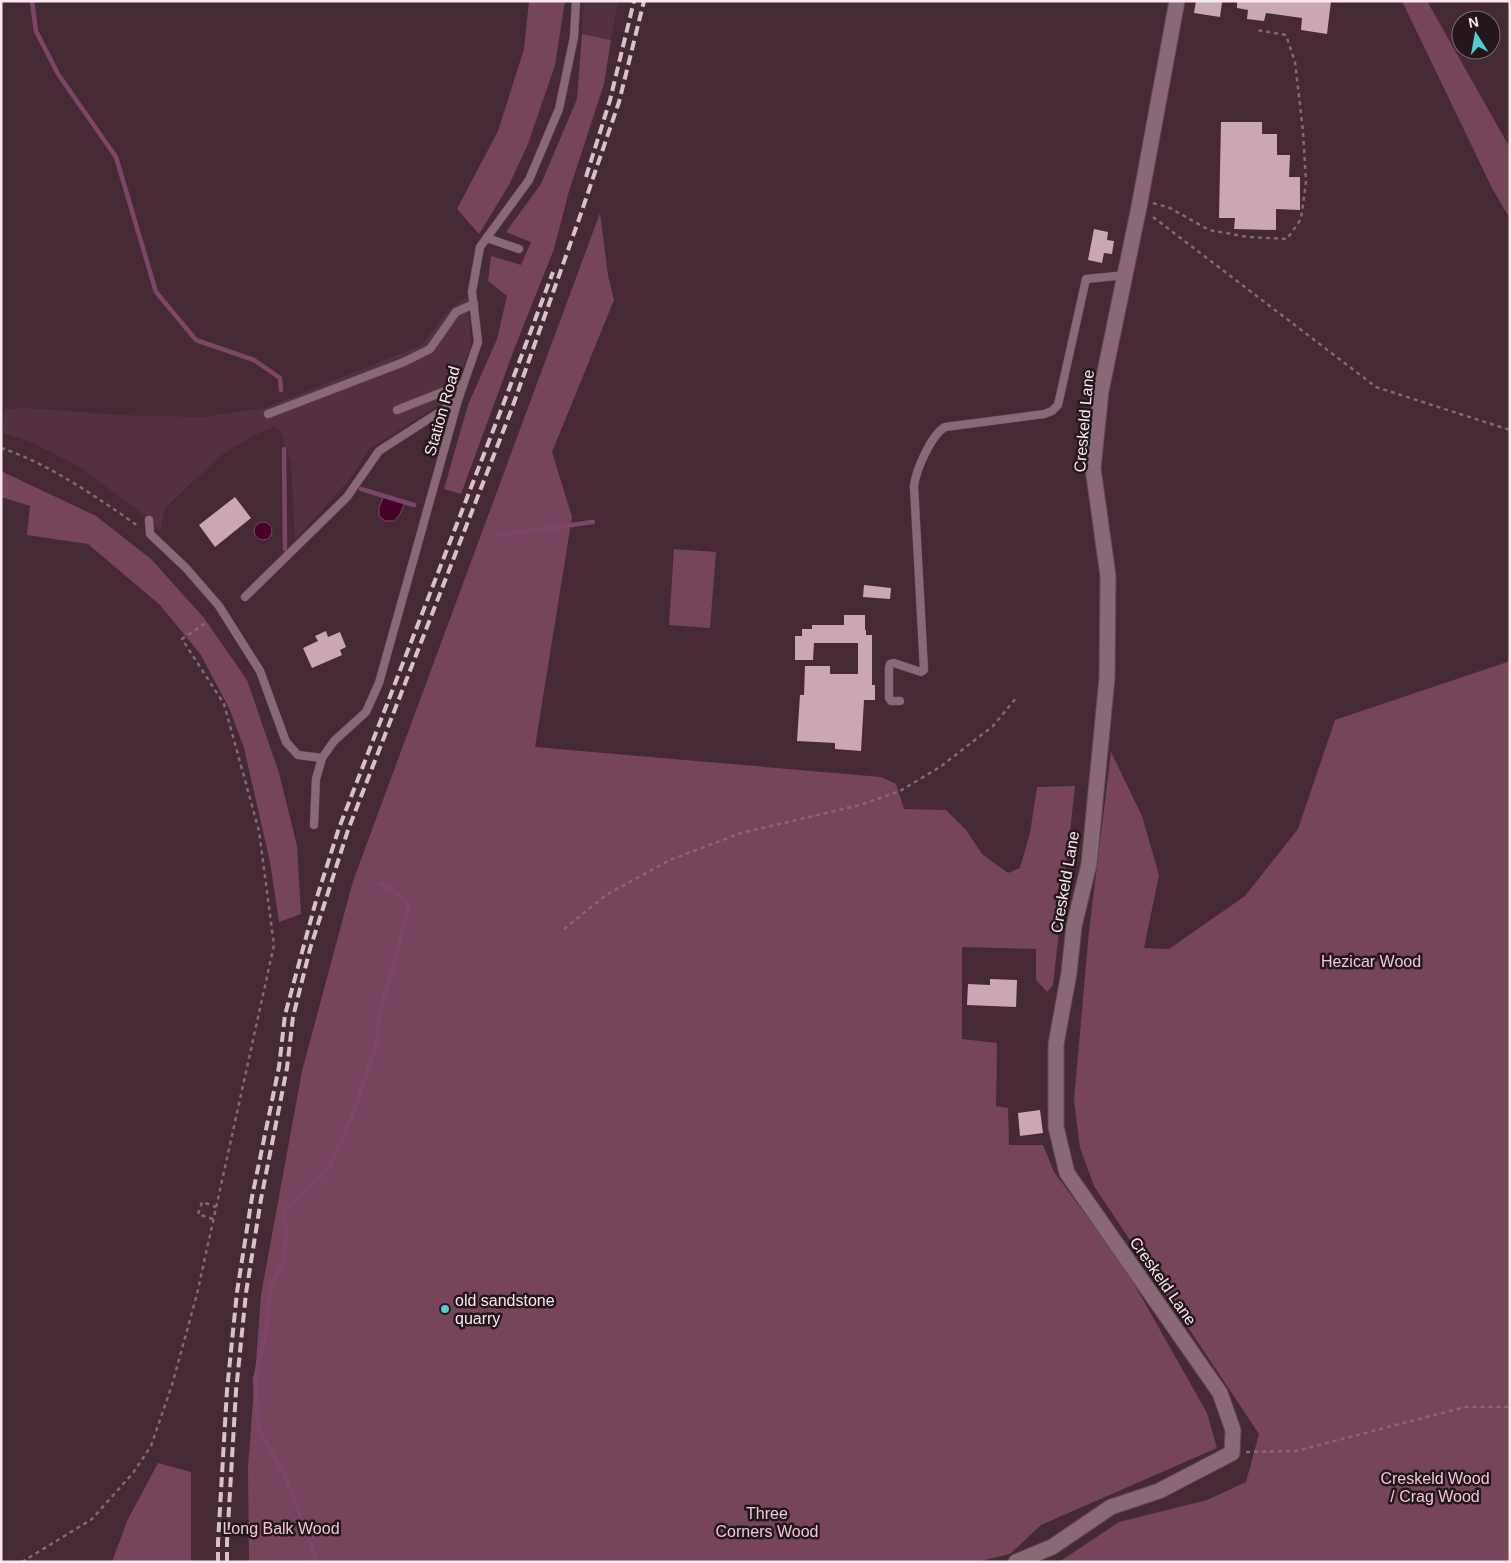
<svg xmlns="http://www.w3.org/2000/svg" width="1511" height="1563" font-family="Arial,sans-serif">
	<rect width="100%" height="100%" fill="#452a36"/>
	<!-- built -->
	<g fill="#523141">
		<polygon points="584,1 618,1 611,40 582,34"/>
		<polygon points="467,296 471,345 454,395 368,450 350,479 295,539 291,462 281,432 274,427 256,434 223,454 190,484 165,508 160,531 140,511 78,466 29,441 3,433 5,409 26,408 119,415 202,417 265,408 422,345 449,310"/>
	</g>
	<!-- green -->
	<g fill="#76445b">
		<polygon points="529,1 565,1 555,65 528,144 509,185 479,234 457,209 498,131 524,49"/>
		<polygon points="1402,1 1427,1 1510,148 1510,219 1492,188"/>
		<polygon points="582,34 611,40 604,84 569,191 554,249 515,347 461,494 444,489 468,405 497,339 507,296 488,281 491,256 521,265 531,242 506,232 541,184 577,99"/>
		<polygon points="600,213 608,275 614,300 552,452 572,517 535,747 881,777 896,784 904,809 946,810 966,830 982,854 1008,873 1020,868 1030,833 1037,787 1075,786 1053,985 1047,992 1036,980 1036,949 962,947 962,1039 997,1043 996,1106 1008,1108 1009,1145 1043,1145 1054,1172 1124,1266 1207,1413 1217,1448 1041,1525 1010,1554 976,1562 249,1562 248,1467 261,1295 302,1071 353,881"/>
		<polygon points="1,471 96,516 151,559 204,618 247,680 279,773 297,846 301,914 279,922 270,862 244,748 230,710 201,655 160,605 88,544 27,535 30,506 1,497"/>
		<polygon points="674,549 716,552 710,628 669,625"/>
		<polygon points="1510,661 1510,1562 1059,1562 1119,1522 1207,1500 1246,1482 1259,1434 1094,1186 1080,1148 1074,1100 1089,931 1111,752 1142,816 1159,875 1144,948 1169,949 1245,896 1298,829 1335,720"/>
		<polygon points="158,1463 191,1472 191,1562 112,1562 127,1521"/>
	</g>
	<!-- water -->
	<g fill="#47012b" stroke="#7d4666">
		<polygon points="384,496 405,502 400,514 394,521 385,521 379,516 379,507"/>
		<circle cx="263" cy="531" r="9"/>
	</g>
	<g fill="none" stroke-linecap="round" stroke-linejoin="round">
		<!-- stream -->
		<g stroke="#7d4666" stroke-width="4.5">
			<polyline points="32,1 36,31 58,74 116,157 156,292 196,340 254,360 280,378 281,390"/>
			<polyline points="284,449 285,549"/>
			<polyline points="361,489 414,505"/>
			<polyline points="500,535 593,522"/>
			<polyline points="317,1562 285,1475 259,1430 255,1380 267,1324 270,1286 284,1263 286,1229 283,1211 328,1170 351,1119 378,1040 379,1016 409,907 399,895 380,884"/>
		</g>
	</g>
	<!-- building -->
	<g fill="#c9a7b5">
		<polygon points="1196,1 1222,2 1220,17 1194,13"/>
		<polygon points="1237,1 1331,1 1327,34 1301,30 1302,18 1266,13 1264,21 1247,19 1248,10 1237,8"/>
		<polygon points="1221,122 1262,122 1262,134 1277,134 1277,155 1290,155 1289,177 1300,177 1300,210 1276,209 1276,230 1234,229 1235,218 1219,218"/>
		<polygon points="1094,229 1108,232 1107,240 1114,241 1112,254 1104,253 1102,263 1088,260"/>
		<polygon points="235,497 251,518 215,547 199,525"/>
		<polygon points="864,585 891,588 890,599 863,597"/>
		<polygon points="844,615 865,615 865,630 866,630 866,635 872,635 872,685 875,685 875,700 864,700 861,751 835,749 835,743 797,741 800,695 804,695 805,666 830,666 830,674 858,674 858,643 814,643 813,660 795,660 795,636 802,636 802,629 812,629 812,625 844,625"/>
		<polygon points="326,631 328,637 340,632 346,647 340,650 342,655 312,668 303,648 318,641 315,636"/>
		<polygon points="990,979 1017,980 1016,1007 967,1005 968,984 990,985"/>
		<polygon points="1040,1110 1043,1133 1020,1136 1018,1113"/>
	</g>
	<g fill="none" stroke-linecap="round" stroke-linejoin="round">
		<!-- lane casing -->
		<g stroke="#614a54" stroke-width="9">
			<g id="lane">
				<polyline points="487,238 519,249"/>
				<polyline points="397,410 463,384"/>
				<polyline points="268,414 404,362 430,349 456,312 474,304"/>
				<polyline points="149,520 150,534 186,568 219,606 260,671 286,742 298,755 322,758"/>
				<polyline points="245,597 347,497 379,451 458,400"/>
				<path d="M900,701H891L889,698V668L890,664L894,663L921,672L924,670L914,486C916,470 931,435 945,427L1044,414L1052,411L1058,405L1086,279L1126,275"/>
				<polyline points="314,825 316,779 322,758 334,741 366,712 379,683 458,400 478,342 472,292 480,247 529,180 559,109 574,37 576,1"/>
			</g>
		</g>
		<!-- street casing -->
		<g stroke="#614a54" stroke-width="17">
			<polyline id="street" points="1016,1562 1052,1547 1111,1507 1159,1491 1232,1453 1233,1430 1220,1393 1067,1173 1056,1127 1056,1044 1069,973 1074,926 1089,864 1107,678 1108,576 1093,468 1101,391 1139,207 1177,1"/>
		</g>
		<!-- path -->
		<g stroke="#826a74" stroke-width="2.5" stroke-dasharray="4 4" stroke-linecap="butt">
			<polyline points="1153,203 1170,208 1209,230 1248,237 1287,239 1301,219 1306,182 1303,131 1295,62 1286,35 1257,30"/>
			<polyline points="1153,217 1376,387 1510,430"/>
			<path d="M1,448C48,463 98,498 138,526"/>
			<polyline points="564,929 606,895 670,860 741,833 860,805 900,791 940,767 993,726 1017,697"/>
			<polyline points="213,1219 198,1214 202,1202 216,1207"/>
			<polyline points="1246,1452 1296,1451 1465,1407 1510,1407"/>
			<polyline points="22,1562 92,1519 133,1473 151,1446 172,1385 197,1294 274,945 259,831 224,704 182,639 207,622"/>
		</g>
		<!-- lane -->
		<use href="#lane" stroke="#896977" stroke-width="8"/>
		<!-- street -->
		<use href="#street" stroke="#896977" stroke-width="15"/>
		<!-- rail -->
		<g stroke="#d6c2ca" stroke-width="4" stroke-dasharray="10 5" stroke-linecap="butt">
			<polyline points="586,177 610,100 634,1"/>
			<polyline points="218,1562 218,1542 227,1390 237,1292 252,1197 279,1067 285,1015 317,897 339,828 503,405 553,272"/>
			<polyline points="227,1562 227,1542 236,1391 246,1293 261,1199 287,1068 293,1017 310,949 348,830 511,411 578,222 619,102 644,1"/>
		</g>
	</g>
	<!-- markers -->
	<circle fill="#51ccd4" stroke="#24171c" stroke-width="2" cx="445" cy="1309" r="5"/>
	<g text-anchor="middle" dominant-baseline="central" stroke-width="5" stroke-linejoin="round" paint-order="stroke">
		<!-- street labels -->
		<g font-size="16" fill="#fae8ef" stroke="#24171c">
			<text transform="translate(442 411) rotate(-74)">Station Road</text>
			<text transform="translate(1084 421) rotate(-85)">Creskeld Lane</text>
			<text transform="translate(1065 882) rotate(-80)">Creskeld Lane</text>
			<text transform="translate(1163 1281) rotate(55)">Creskeld Lane</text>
		</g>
		<!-- park labels -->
		<g font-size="16" fill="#f2c6d8" stroke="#24171c">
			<text x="1371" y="961">Hezicar Wood</text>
			<text x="1435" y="1478">Creskeld Wood<tspan x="1435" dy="18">/ Crag Wood</tspan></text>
			<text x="767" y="1513">Three<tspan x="767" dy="18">Corners Wood</tspan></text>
			<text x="281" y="1528">Long Balk Wood</text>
		</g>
		<!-- poi labels -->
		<g font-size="16" fill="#fae8ef" stroke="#24171c" text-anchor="start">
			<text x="455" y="1300">old sandstone<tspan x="455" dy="18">quarry</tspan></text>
		</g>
	</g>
	<!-- border -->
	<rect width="1511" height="1563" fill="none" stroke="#fae8ef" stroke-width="5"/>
	<!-- north arrow -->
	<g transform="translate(1476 35) rotate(349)"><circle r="24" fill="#24171c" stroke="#7a6b70"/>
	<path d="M0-4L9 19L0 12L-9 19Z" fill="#51ccd4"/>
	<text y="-8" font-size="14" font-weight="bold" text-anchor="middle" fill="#fae8ef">N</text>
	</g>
</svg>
